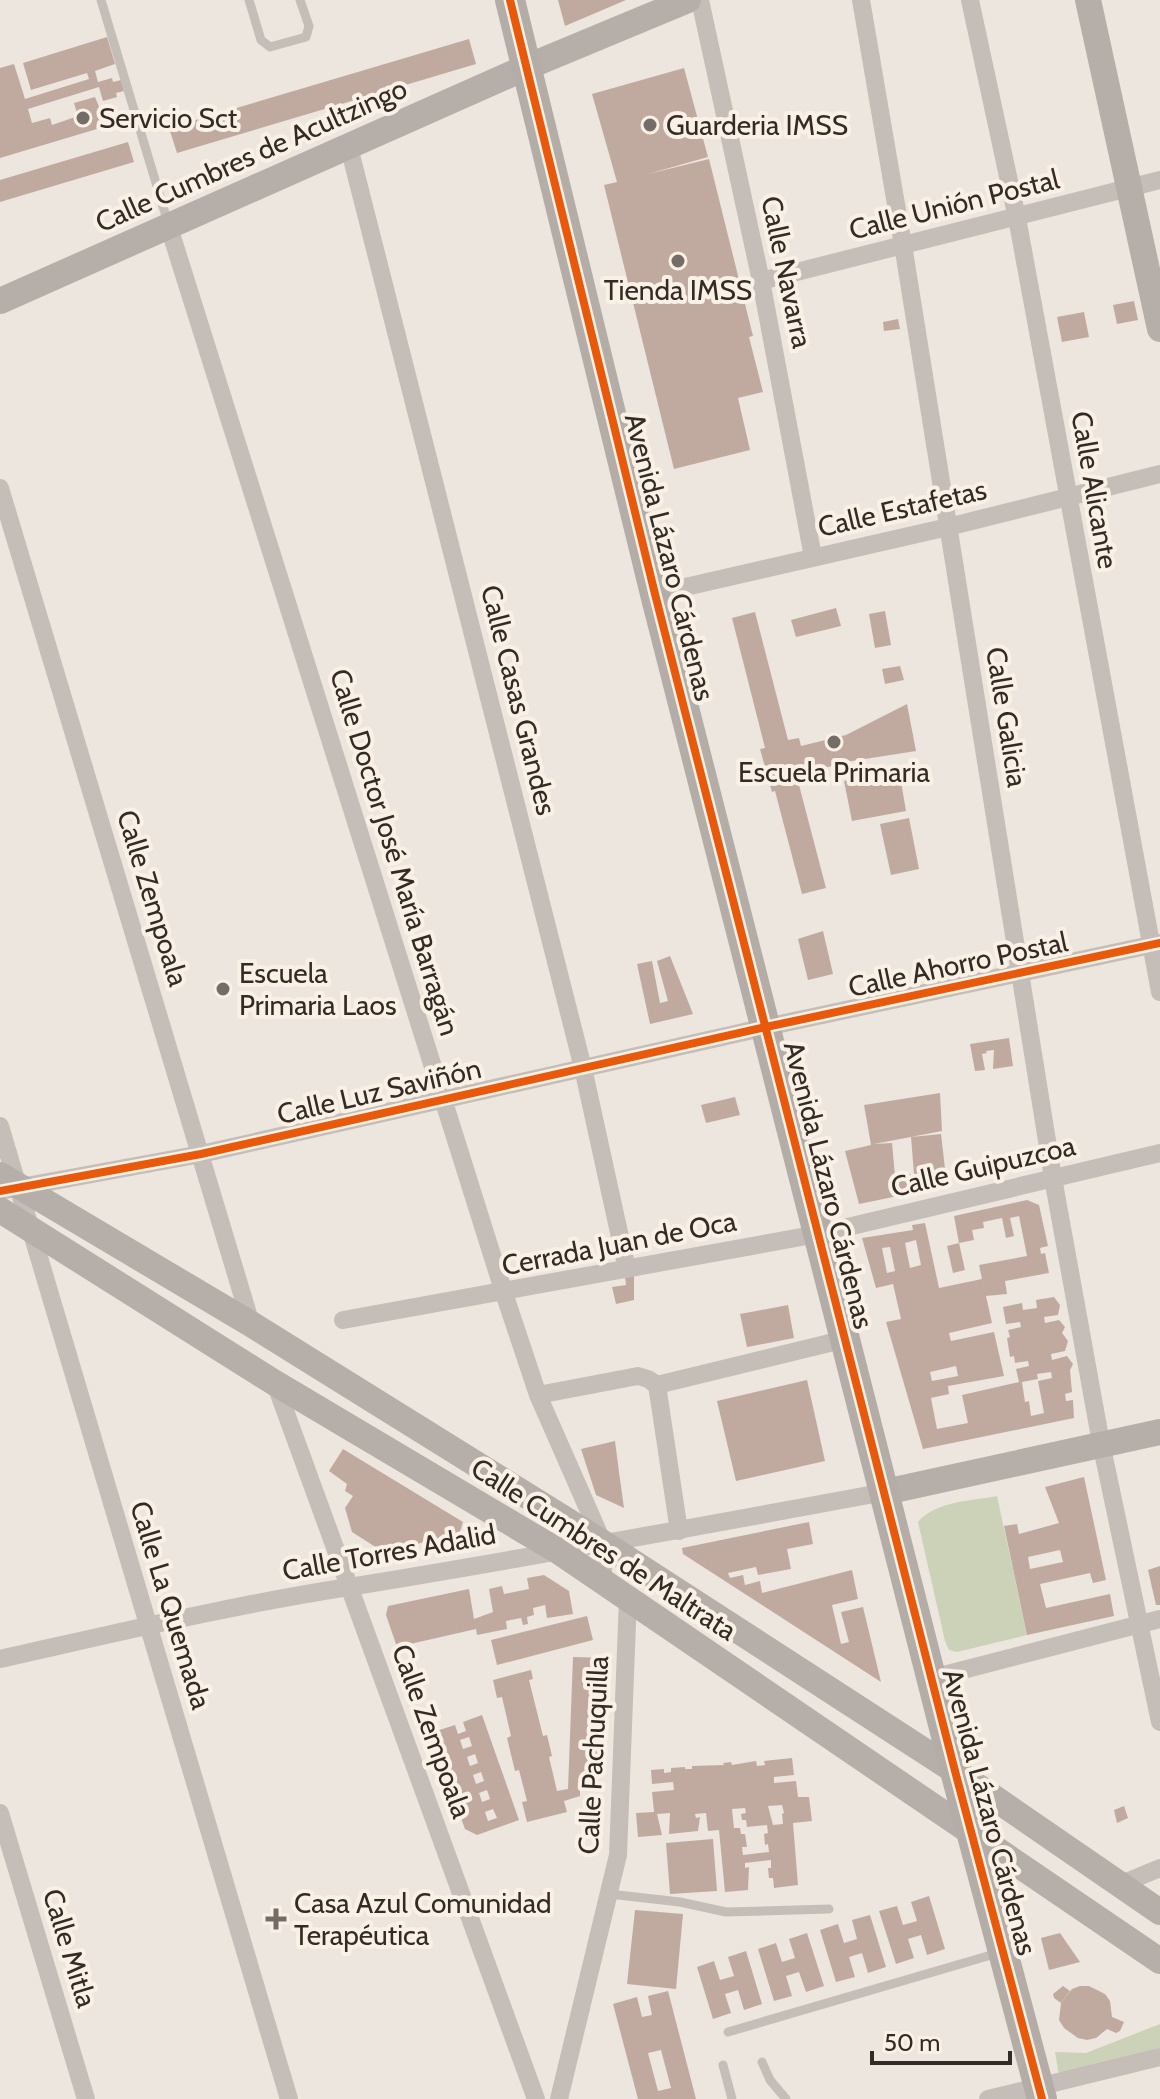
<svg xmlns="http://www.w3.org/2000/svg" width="1160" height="2099" font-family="Cabin,sans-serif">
	<rect width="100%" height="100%" fill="#ece6df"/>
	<!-- green -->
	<g fill="#ccd2b8">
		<path d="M997,1496L1027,1635L957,1652L949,1650L945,1641L918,1522C936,1501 971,1501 997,1496Z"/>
		<polygon points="1160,2024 1160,2048 1059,2075 1055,2052 1086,2053"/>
	</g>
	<!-- building -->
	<g fill="#c0aaa0" fill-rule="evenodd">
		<polygon points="558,0 626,0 565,26"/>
		<polygon points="107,37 115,64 95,71 98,82 112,78 113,82 121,80 124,91 116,93 117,97 103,101 99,87 28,109 32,123 50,118 52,125 78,116 74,103 95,97 107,126 0,158 0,68 14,64 25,99 89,79 87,73 31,90 23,63"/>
		<polygon points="469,39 476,64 177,153 169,128"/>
		<polygon points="684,68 708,157 648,174 709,159 753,336 749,337 763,392 738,398 750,450 674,469 604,185 617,182 592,94"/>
		<polygon points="128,142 134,162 0,202 0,180"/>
		<polygon points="1134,301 1138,320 1117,324 1113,305"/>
		<polygon points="1084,312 1089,337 1062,342 1057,317"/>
		<polygon points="898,319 900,329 884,331 883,322"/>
		<polygon points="836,608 841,626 796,637 791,620"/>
		<polygon points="885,611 891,645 875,648 869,614"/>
		<polygon points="755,612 788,740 799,738 801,746 846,735 907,704 916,751 852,761 808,772 810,782 799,785 826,888 802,894 775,791 772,792 760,749 765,748 732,618"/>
		<polygon points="900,666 904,680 885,684 882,669"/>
		<polygon points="899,770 906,811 852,821 844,781"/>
		<polygon points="909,818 919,869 891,875 880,824"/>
		<polygon points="823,931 833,974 808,980 798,939"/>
		<polygon points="670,956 693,1014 650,1024 637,964 652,961 660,1003 668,1001 657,961"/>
		<polygon points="1009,1038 1013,1066 993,1069 994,1050 986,1051 987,1053 982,1054 985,1070 975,1071 970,1044"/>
		<polygon points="940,1093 942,1131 874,1144 892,1143 895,1176 914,1174 911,1137 941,1134 947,1186 859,1204 845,1151 871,1145 864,1105"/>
		<polygon points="735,1097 740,1115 706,1123 701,1105"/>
		<path d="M1027,1200L1039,1205L1048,1246L1040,1248L1041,1254L1045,1253L1049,1273L1005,1281L1007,1294L986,1296L992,1323L949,1333L951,1341L994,1332L1004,1376L948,1386L949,1394L931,1398L937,1429L968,1423L962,1395L1019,1382L1016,1369L1029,1366L1028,1361L1015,1363L1014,1356L1010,1357L1007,1338L1010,1337L1008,1330L1021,1327L1020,1322L1006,1324L1003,1307L1022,1303L1023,1310L1037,1308L1036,1300L1054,1297L1060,1305L1058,1315L1044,1317L1045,1323L1059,1320L1065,1327L1062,1333L1068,1341L1065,1351L1051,1354L1052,1360L1067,1356L1073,1364L1070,1370L1072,1392L1065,1394L1066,1401L1073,1400L1074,1418L923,1449L886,1322L901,1319L893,1284L876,1288L862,1238L913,1230L912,1225L925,1223L939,1288L982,1279L979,1265L1027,1256L1019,1216L1010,1218L1014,1236L1006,1238L1002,1218L983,1222L984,1228L972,1230L974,1240L959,1243L954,1216ZM916,1240L921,1265L910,1268L905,1243ZM890,1247L895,1271L887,1273L882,1248ZM956,1366L958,1376L932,1381L930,1372ZM1051,1372L1052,1378L1038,1381L1044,1413L1031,1416L1029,1401L1025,1402L1022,1382L1038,1379L1037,1374Z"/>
		<polygon points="959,1243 965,1270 953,1273 947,1246"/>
		<polygon points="634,1275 634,1300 616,1304 612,1287 626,1285 625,1277"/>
		<polygon points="788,1305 794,1338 747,1347 740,1314"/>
		<polygon points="807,1380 825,1461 736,1481 717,1401"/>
		<polygon points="615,1441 619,1472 624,1508 596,1495 581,1449"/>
		<polygon points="343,1449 463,1522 460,1532 385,1553 352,1532 345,1508 353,1496 345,1491 347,1484 329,1471"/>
		<path d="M1084,1477L1106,1580L1093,1583L1090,1573L1040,1584L1046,1608L1110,1594L1114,1616L1027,1635L1004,1526L1017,1524L1019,1534L1059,1523L1045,1487ZM1060,1550L1063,1562L1030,1569L1028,1557Z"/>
		<polygon points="809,1522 813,1544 787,1549 791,1569 758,1575 756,1567 728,1573 730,1578 743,1575 745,1585 760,1581 762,1593 852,1570 858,1599 832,1605 841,1644 849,1642 841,1612 863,1607 881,1682 683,1554 682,1548"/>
		<polygon points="1160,1566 1160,1605 1156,1605 1148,1570"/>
		<polygon points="544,1575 569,1591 573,1614 547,1618 545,1605 533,1608 534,1615 527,1617 528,1624 523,1625 521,1618 506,1621 507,1629 477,1635 476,1629 397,1647 386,1615 388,1606 469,1589 474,1619 493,1612 489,1589 502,1586 504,1594 529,1589 527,1578"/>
		<polygon points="587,1616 593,1640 497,1665 491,1640"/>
		<polygon points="573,1657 607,1658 606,1676 599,1678 602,1678 600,1711 598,1711 598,1718 602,1718 601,1755 598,1755 599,1792 580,1791 580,1796 564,1801 567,1812 527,1822 522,1802 527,1801 519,1770 515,1771 507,1738 511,1736 502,1697 497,1698 493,1680 531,1670 533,1679 529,1680 543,1736 547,1735 552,1756 549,1757 557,1791 568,1789"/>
		<path d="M482,1715L519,1820L477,1835L465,1829L430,1733L455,1725L458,1734L466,1731L463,1722ZM469,1737L472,1746L463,1749L460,1740ZM475,1754L478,1763L470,1766L467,1757ZM481,1772L484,1781L476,1784L473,1775ZM487,1790L490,1799L482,1802L479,1793ZM493,1809L497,1818L488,1821L485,1812Z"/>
		<path d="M792,1758L794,1775L774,1777V1783L796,1781L798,1797H809L812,1821L793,1823L798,1885L774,1888L773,1878H769L768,1868H771V1860L745,1863V1868L749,1867L748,1890L725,1892L719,1830L708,1831L706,1813L695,1814L696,1818L700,1817L698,1831L669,1834L670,1813L657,1814L662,1835L638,1837L636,1813L654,1812L652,1792L674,1790L673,1782L652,1784L651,1770L664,1769V1773L671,1772V1768L685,1767V1769H692V1766L724,1765L723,1763L731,1762L732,1765L756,1761L757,1766L765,1765L764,1761ZM782,1805L784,1813L782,1814L783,1824L773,1825L768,1806ZM745,1808L746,1813L741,1814L742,1820H746L747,1827L767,1825L768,1833L764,1834L765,1845L768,1844L769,1852L743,1855L742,1847H747L745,1834H741L740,1828H734L732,1809Z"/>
		<polygon points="1124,1806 1128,1818 1117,1823 1114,1810"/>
		<polygon points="713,1839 717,1891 670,1894 666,1843"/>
		<polygon points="929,1896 945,1949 927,1955 921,1935 908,1939 914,1958 896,1964 879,1911 897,1906 903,1925 917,1921 911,1902"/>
		<polygon points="635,1910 683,1914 676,1989 627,1984"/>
		<polygon points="870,1915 886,1967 868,1973 862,1953 849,1957 855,1977 836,1982 820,1930 838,1924 844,1943 857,1939 852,1920"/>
		<polygon points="807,1933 824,1986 806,1992 799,1972 786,1976 792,1996 774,2001 758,1949 776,1943 782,1962 795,1958 789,1939"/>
		<polygon points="1060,1933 1080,1962 1049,1970 1041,1938"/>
		<polygon points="746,1951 762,2004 744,2010 738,1990 725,1994 731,2013 713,2019 697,1967 714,1961 720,1980 734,1976 728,1957"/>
		<polygon points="1063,1986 1070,1991 1061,2003 1054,1998 1053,1994"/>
		<polygon points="1080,1986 1089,1986 1105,1994 1110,2001 1112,2017 1124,2022 1120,2031 1116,2033 1107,2029 1096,2038 1087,2040 1078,2038 1064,2028 1059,2020 1061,2003 1072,1989"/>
		<path d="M668,1991L696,2099H638L613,2004L637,1997L642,2017L652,2015L648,1996ZM661,2050L671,2088L658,2091L648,2053Z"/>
	</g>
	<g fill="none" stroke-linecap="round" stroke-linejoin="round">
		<!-- lane -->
		<g stroke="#c5beb8" stroke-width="9">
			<polyline points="101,0 168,223"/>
			<polyline points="249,0 261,40 270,47 306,37 309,26 300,0"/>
			<polyline points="609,1894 680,1902 726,1912 829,1909"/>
			<polyline points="728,2032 998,1953"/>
			<polyline points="762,2062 770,2080 786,2099"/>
			<polyline points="723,2065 732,2099"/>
		</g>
		<!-- street -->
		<g stroke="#c5beb8" stroke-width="18">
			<polyline points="700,0 761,281 813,557"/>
			<polyline points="861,0 903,245 1053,1178 1101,1443 1160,1722"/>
			<polyline points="970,0 1017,218 1160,992"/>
			<polyline points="349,147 583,1068 627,1269"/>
			<polyline points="169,227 504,1293 538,1395 603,1543 603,1580"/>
			<polyline points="761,281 1160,180"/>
			<polyline points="0,488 251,1324"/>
			<polyline points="655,594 948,527 1160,474"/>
			<polyline points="0,1126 289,2099"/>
			<polyline points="0,1191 201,1154 766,1027 1160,943"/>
			<polyline points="343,1320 818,1234 1160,1153"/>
			<polyline points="275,1383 536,2099"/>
			<polyline points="657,1385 679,1531"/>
			<polyline points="538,1395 638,1376 648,1379 657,1385 846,1339"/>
			<path d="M0,1659C116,1633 232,1605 349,1587C528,1558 707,1525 885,1492"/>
			<polyline points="932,1678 1160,1619"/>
			<polyline points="0,1813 86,2099"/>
			<polyline points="1119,1885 1160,1868"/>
			<polyline points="559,2099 618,1855 628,1598"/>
			<polyline points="988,2099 1160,2057"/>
		</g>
		<!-- secondary -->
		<g stroke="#b6aea8" stroke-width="26">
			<polyline points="1088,0 1160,329"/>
			<polyline points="0,301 527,67 688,0"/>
			<polyline points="0,1175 251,1324 603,1543 955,1771 1160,1912"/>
			<polyline points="0,1210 275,1383 558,1551 1160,1961"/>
			<polyline points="885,1492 1160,1432"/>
		</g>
		<!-- primary -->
		<polyline stroke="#b4ada7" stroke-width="30" points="510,0 655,594 955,1771 1042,2099"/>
		<!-- cycleway casing -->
		<g stroke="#f9f1e5" stroke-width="13">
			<g id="cycleway">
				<polyline points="510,0 655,594 955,1771 1042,2099"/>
				<polyline points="0,1191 201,1154 766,1027 1160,943"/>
			</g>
		</g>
		<!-- cycleway -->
		<use href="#cycleway" stroke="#e8590c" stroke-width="8"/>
	</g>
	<!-- markers -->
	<g fill="#756c67" stroke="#f9f1e5" stroke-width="3">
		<circle cx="83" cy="118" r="8"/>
		<circle cx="650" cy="125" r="8"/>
		<circle cx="678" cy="261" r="8"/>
		<circle cx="834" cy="742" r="8"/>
		<circle cx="223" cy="989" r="8"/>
		<path d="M272 1907h8v8h8v8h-8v8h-8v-8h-8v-8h8z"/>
	</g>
	<g text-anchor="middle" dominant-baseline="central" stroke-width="8" stroke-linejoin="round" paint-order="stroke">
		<!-- poi labels -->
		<g font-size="28" fill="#352b26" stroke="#f9f1e5" text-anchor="start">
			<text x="99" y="118">Servicio Sct</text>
			<text x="666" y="125">Guarderia IMSS</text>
			<text x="678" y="290" text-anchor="middle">Tienda IMSS</text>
			<text x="834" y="772" text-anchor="middle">Escuela Primaria</text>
			<text x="239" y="973">Escuela<tspan x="239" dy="32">Primaria Laos</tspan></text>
			<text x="294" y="1903">Casa Azul Comunidad<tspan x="294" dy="32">Terapéutica</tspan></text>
		</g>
		<!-- street labels -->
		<g font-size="28" fill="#352b26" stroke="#f9f1e5">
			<text transform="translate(251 155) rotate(-24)">Calle Cumbres de Acultzingo</text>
			<text transform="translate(954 204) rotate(-14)">Calle Unión Postal</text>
			<text transform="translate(787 272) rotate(78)">Calle Navarra</text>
			<text transform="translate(1095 490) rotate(80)">Calle Alicante</text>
			<text transform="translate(902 508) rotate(-13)">Calle Estafetas</text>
			<text transform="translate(670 557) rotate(76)">Avenida Lázaro Cárdenas</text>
			<text transform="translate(519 700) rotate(76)">Calle Casas Grandes</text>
			<text transform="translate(1007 717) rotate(81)">Calle Galicia</text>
			<text transform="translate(395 852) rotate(73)">Calle Doctor José María Barragán</text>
			<text transform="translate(153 898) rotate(73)">Calle Zempoala</text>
			<text transform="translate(958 964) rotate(-12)">Calle Ahorro Postal</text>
			<text transform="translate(379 1091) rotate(-13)">Calle Luz Saviñón</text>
			<text transform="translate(983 1166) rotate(-13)">Calle Guipuzcoa</text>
			<text transform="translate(829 1185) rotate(76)">Avenida Lázaro Cárdenas</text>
			<text transform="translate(619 1243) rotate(-11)">Cerrada Juan de Oca</text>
			<text transform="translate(604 1549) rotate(33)">Calle Cumbres de Maltrata</text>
			<text transform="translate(389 1552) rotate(-10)">Calle Torres Adalid</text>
			<text transform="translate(171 1605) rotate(73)">Calle La Quemada</text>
			<text transform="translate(432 1731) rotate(70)">Calle Zempoala</text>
			<text transform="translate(593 1755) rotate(-87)">Calle Pachuquilla</text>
			<text transform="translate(990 1812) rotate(75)">Avenida Lázaro Cárdenas</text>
			<text transform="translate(70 1948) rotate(73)">Calle Mitla</text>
		</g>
	</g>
	<!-- scale -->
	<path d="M872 2051v12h138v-12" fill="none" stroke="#352b26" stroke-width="4"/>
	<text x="884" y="2051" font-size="24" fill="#352b26" stroke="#f9f1e5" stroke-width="6" paint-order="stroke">50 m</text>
</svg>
